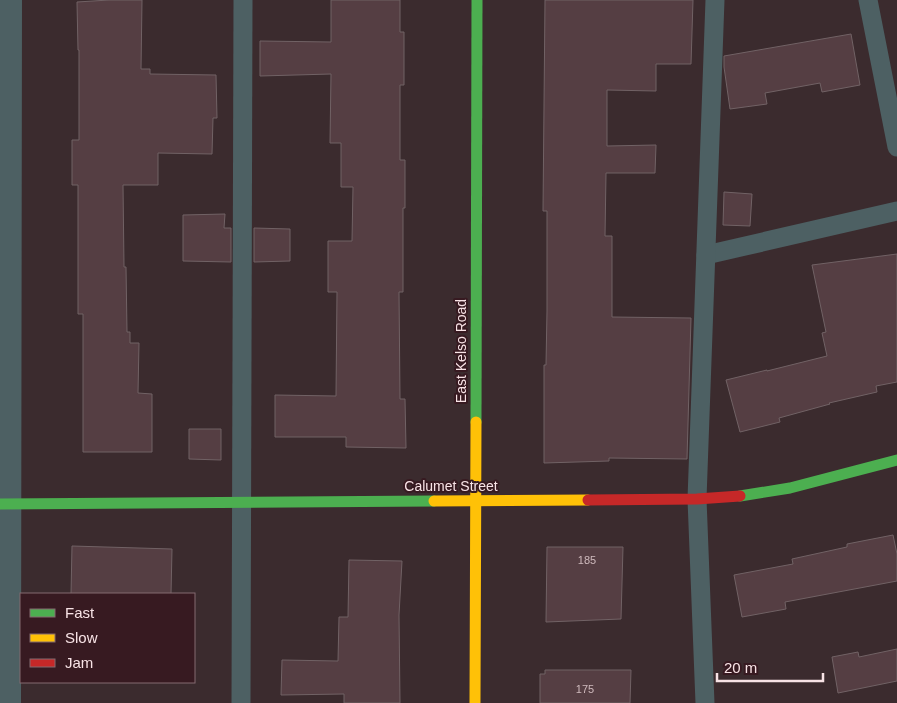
<svg xmlns="http://www.w3.org/2000/svg" width="897" height="703" font-family="Arial,sans-serif">
	<rect width="100%" height="100%" fill="#3b2b2e"/>
	<!-- building -->
	<g fill="#553e43" stroke="#716265">
		<polygon points="109,0 142,0 141,69 150,69 150,74 216,75 217,118 213,118 212,154 158,153 158,185 123,185 124,267 126,267 127,332 130,332 130,343 139,343 138,393 152,394 152,452 83,452 83,314 78,314 78,185 72,185 72,140 79,140 79,50 78,50 77,2"/>
		<polygon points="331,0 400,0 400,32 404,32 404,85 400,85 400,160 405,160 405,208 403,208 403,292 399,292 400,399 405,399 406,448 346,447 346,437 275,437 275,395 336,396 337,292 328,292 328,241 352,241 353,187 341,187 341,143 330,143 331,74 260,76 260,41 331,42"/>
		<polygon points="545,0 693,0 691,64 656,64 656,91 607,90 607,146 656,145 655,173 606,173 605,236 612,236 612,317 691,318 687,459 609,458 609,461 544,463 544,365 546,365 547,311 547,211 543,211"/>
		<polygon points="851,34 860,85 822,92 820,83 765,93 767,104 730,109 724,67 724,56"/>
		<polygon points="724,192 752,194 750,226 723,225"/>
		<polygon points="225,214 224,228 231,228 231,262 183,261 183,215"/>
		<polygon points="254,228 290,229 290,261 254,262"/>
		<polygon points="897,254 897,382 876,386 877,392 829,403 830,404 779,418 780,422 740,432 726,380 767,370 767,371 827,356 822,333 826,332 812,265"/>
		<polygon points="189,429 221,429 221,460 189,459"/>
		<polygon points="893,535 897,554 897,581 785,602 786,609 742,617 734,575 793,564 792,559 847,547 847,544"/>
		<polygon points="72,546 172,549 171,594 71,594"/>
		<polygon points="547,547 623,547 621,619 546,622"/>
		<polygon points="349,560 402,561 399,615 400,703 344,703 344,694 281,695 282,660 338,661 339,617 348,617"/>
		<polygon points="897,649 897,681 838,693 832,657 858,652 859,657"/>
		<polygon points="545,670 631,670 630,703 540,703 540,674 545,674"/>
	</g>
	<g fill="none" stroke-linecap="round" stroke-linejoin="round">
		<!-- lane -->
		<g stroke="#4d6063" stroke-width="19">
			<polyline points="868,0 897,147"/>
			<polyline points="706,255 897,211"/>
			<polyline points="241,703 243,0"/>
			<polyline points="705,703 697,499 715,0"/>
		</g>
		<!-- street -->
		<polyline stroke="#4d6063" stroke-width="28" points="7,703 8,0"/>
		<!-- fast -->
		<g stroke="#4caf50" stroke-width="11">
			<polyline points="476,422 477,0"/>
			<polyline points="740,496 790,488 897,460"/>
			<polyline points="0,504 434,501"/>
		</g>
		<!-- slow -->
		<g stroke="#ffc107" stroke-width="11">
			<polyline points="434,501 588,500"/>
			<polyline points="475,703 476,422"/>
		</g>
		<!-- jam -->
		<polyline stroke="#c62828" stroke-width="11" points="588,500 697,499 740,496"/>
	</g>
	<g text-anchor="middle" dominant-baseline="central" stroke-width="4" stroke-linejoin="round" paint-order="stroke">
		<!-- number labels -->
		<g font-size="11" fill="#cfbabd">
			<text x="587" y="560">185</text>
			<text x="585" y="689">175</text>
		</g>
		<!-- street labels -->
		<g font-size="14" fill="#f8e3e6" stroke="#371a21">
			<text transform="translate(461 351) rotate(-90)">East Kelso Road</text>
			<text x="451" y="486">Calumet Street</text>
		</g>
	</g>
	<!-- legend -->
	<rect x="20" y="593" width="175" height="90" fill="#371a21" stroke="#846a70"/>
	<rect x="30" y="609" width="25" height="8" fill="#4caf50" stroke="#846a70"/>
	<text x="65" y="618" font-size="15" fill="#f8e3e6">Fast</text>
	<rect x="30" y="634" width="25" height="8" fill="#ffc107" stroke="#846a70"/>
	<text x="65" y="643" font-size="15" fill="#f8e3e6">Slow</text>
	<rect x="30" y="659" width="25" height="8" fill="#c62828" stroke="#846a70"/>
	<text x="65" y="668" font-size="15" fill="#f8e3e6">Jam</text>
	<!-- scale -->
	<path d="M717 673v8h106v-8" fill="none" stroke="#f8e3e6" stroke-width="2.5"/>
	<text x="724" y="673" font-size="15" fill="#f8e3e6" stroke="#371a21" stroke-width="4" paint-order="stroke">20 m</text>
</svg>
